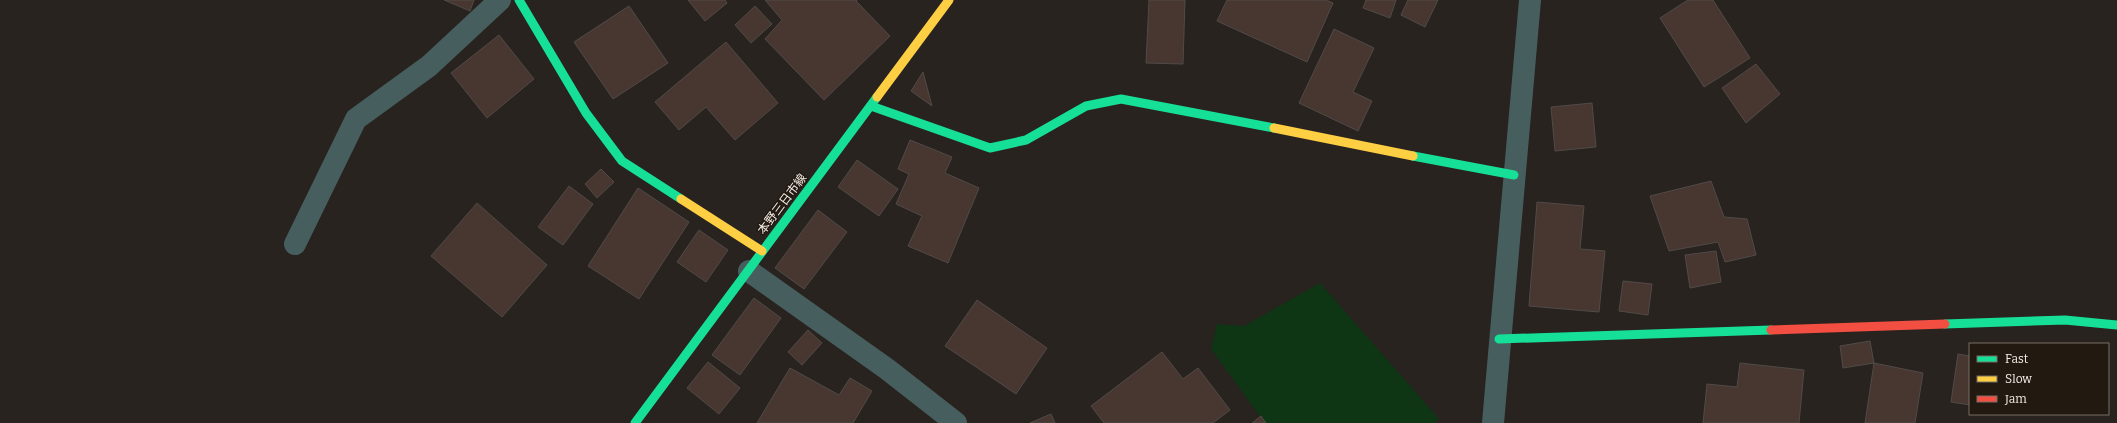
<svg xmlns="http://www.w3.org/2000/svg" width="2117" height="423" font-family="Bitter,'Noto Sans JP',serif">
	<rect width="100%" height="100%" fill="#28231f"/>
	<!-- green -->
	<polygon fill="#0e3614" points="1320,283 1439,419 1434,423 1265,423 1211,349 1217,324 1244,326"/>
	<!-- building -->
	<g fill="#483631" stroke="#504b48">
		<polygon points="444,0 474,0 470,11"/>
		<polygon points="688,0 725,0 727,3 705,21"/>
		<polygon points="765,0 857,0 856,1 890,36 824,100 765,39 782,20"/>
		<polygon points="1149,0 1185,0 1183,64 1146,63"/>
		<polygon points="1227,0 1326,0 1333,3 1307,62 1217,21"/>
		<polygon points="1366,0 1396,0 1390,18 1363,8"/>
		<polygon points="1408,0 1438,0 1425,27 1401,15"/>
		<polygon points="1688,0 1713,0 1750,58 1704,87 1660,18"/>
		<polygon points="629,6 668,63 613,99 574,42"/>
		<polygon points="755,6 772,24 751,43 735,25"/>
		<polygon points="1334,29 1374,48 1353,92 1372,101 1358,131 1299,103"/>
		<polygon points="499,35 534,79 487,118 451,73"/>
		<polygon points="726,42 778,103 735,140 706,107 679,130 655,102"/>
		<polygon points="1756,64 1780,94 1746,123 1722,88"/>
		<polygon points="923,72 932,106 911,91"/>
		<polygon points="1592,103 1596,147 1555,151 1551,107"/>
		<polygon points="910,140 952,157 945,173 979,188 948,263 908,246 922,216 896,204 909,174 898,169"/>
		<polygon points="857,160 898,189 879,216 838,187"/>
		<polygon points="601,169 614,182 597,198 585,184"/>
		<polygon points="1711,181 1724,217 1747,219 1756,255 1725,262 1718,242 1669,251 1650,196"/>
		<polygon points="569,186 593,204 563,245 538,227"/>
		<polygon points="638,188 689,222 639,299 588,266"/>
		<polygon points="1537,202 1584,206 1580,249 1605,251 1599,312 1529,306"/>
		<polygon points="477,203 547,265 502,317 431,256"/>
		<polygon points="818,210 847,232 804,289 775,268"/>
		<polygon points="699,230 728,250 706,282 677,262"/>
		<polygon points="1716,251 1721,282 1690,288 1685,255"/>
		<polygon points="1623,281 1652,284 1648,315 1619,311"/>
		<polygon points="754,298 781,318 740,375 712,355"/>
		<polygon points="977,300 1047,348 1016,394 945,346"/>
		<polygon points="808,330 822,343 802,365 788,352"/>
		<polygon points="1870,341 1874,363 1843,368 1840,346"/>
		<polygon points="1162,352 1183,379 1198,368 1230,410 1213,423 1104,423 1091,406"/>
		<polygon points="1958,354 1970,356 1970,405 1951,402"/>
		<polygon points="708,362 740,388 719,414 687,388"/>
		<polygon points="1740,363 1804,370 1799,423 1703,423 1707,384 1737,387"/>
		<polygon points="1874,363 1923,373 1915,423 1865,423"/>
		<polygon points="790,368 839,395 850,378 872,391 853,423 757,423"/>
		<polygon points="1051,414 1055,423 1030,423"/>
		<polygon points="1261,416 1266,423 1252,423"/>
	</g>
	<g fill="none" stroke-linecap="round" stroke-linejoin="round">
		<!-- street -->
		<g stroke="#475e5e" stroke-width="22">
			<polyline points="295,244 356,119 429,66 500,0"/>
			<polyline points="749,271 887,369 956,423"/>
			<polyline points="1493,423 1530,0"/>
		</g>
		<!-- fast -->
		<g stroke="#16e098" stroke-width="9">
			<polyline points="519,0 586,113 622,161 681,199"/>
			<polyline points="871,106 990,148 1026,140 1086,106 1121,99 1274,128"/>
			<polyline points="1413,156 1514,175"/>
			<polyline points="1945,324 2065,320 2117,325"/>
			<polyline points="1499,339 1771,330"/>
			<polyline points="635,423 877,97"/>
		</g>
		<!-- slow -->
		<g stroke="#ffcf43" stroke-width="9">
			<polyline points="877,97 949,0"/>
			<polyline points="1274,128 1413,156"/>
			<polyline points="681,199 762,251"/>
		</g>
		<!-- jam -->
		<polyline stroke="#f24e42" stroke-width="9" points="1771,330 1945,324"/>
	</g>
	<g text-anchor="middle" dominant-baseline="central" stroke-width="3" stroke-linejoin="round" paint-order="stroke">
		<!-- street labels -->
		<g font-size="12" fill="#f4ede8" stroke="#221911">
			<text transform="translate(782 204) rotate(-53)">本野三日市線</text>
		</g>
	</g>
	<!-- legend -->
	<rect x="1969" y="343" width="140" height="72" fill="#221911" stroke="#766e67"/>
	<rect x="1977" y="356" width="20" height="6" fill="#16e098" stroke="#766e67"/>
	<text x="2005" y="363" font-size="12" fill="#f4ede8">Fast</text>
	<rect x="1977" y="376" width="20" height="6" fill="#ffcf43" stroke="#766e67"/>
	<text x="2005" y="383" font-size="12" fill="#f4ede8">Slow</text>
	<rect x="1977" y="396" width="20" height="6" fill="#f24e42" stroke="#766e67"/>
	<text x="2005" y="403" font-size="12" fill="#f4ede8">Jam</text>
</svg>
